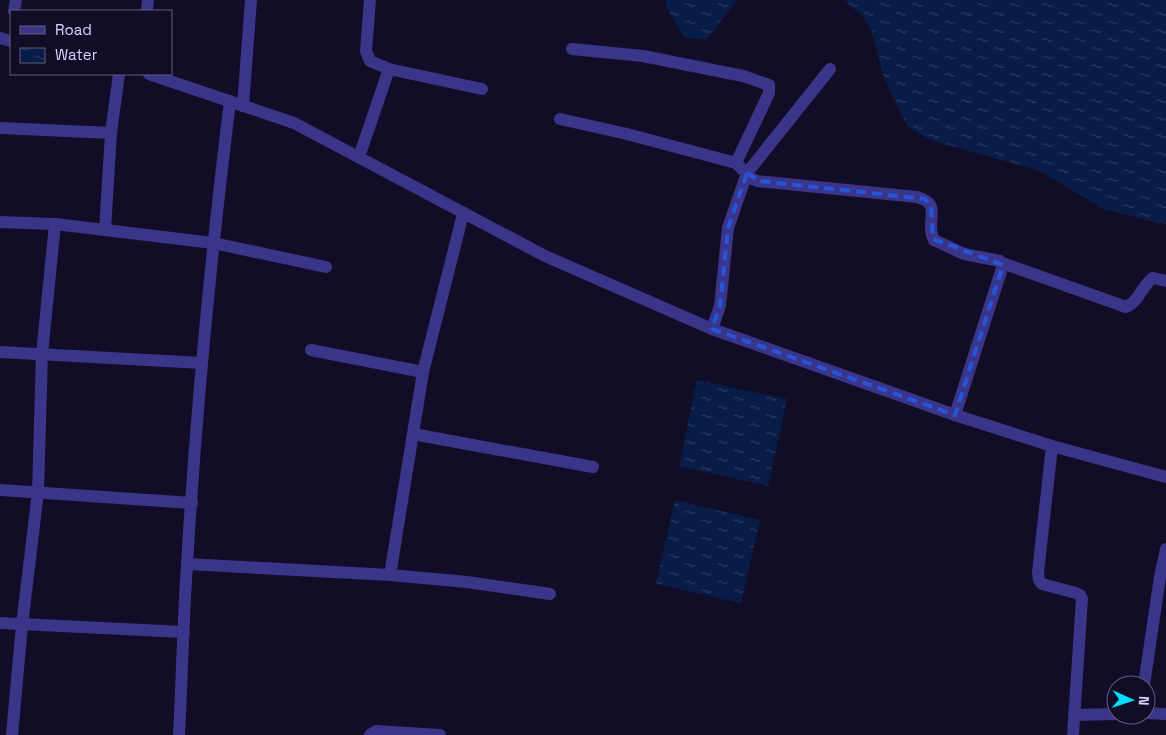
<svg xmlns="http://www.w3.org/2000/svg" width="1166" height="735" font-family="'Space Grotesk',sans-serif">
	<defs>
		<pattern id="water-ripples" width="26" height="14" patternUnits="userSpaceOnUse" patternTransform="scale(1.25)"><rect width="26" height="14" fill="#071c47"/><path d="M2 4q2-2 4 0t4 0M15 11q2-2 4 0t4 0" fill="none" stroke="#2b3c63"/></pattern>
	</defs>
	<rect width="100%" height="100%" fill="#120d27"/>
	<!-- water -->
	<g fill="url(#water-ripples)">
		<polygon points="666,0 737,0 706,40 684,37 666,6"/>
		<polygon points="843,0 1166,0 1166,224 1146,220 1104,209 1038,170 930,140 907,126 884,78 871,29 862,15"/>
		<polygon points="697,380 787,399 768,486 679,466"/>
		<polygon points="675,500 760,520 741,603 656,584"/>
	</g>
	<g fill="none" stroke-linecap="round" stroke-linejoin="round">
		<!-- street -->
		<g stroke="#3a3589" stroke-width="12">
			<polyline points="370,0 366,51 370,61 389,69 482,89"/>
			<polyline points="14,11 16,0"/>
			<polyline points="147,11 148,0"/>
			<polyline points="0,38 11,41"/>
			<polyline points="572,49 643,56 743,76 769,85 769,93 736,163"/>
			<polyline points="149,74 294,123 545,256 712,329 955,415 1052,446 1166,477"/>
			<polyline points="243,106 251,0"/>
			<path d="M560,119L627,134L736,163L752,179L757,181L917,197C944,204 924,222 934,240L964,254L1000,261L1003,265L955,415"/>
			<polyline points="0,128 111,133"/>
			<polyline points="359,157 389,69"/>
			<polyline points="0,222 55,224 213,243 326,267"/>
			<polyline points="105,230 111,133 119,74"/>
			<path d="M1002,263L1126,307C1139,302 1142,285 1153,278L1166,281"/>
			<polyline points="712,329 720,306 728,228 747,173 830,69"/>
			<polyline points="311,350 423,372"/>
			<polyline points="0,352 202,363"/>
			<polyline points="413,434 593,467"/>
			<polyline points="1052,446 1038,572 1039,580 1042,584 1076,593 1080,595 1082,599 1073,735"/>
			<polyline points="0,490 192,503"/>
			<polyline points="187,564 390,575 467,582 550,594"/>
			<polyline points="390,575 423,372 463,214"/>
			<polyline points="0,623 184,632"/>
			<polyline points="1144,685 1160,577 1166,549"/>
			<polyline points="1146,713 1166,714"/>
			<polyline points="1074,715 1116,714"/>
			<polyline points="12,735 22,625 38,492 42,354 55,224"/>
			<path d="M179,735C182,678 183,621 187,565C196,410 211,255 230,101"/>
			<polyline points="370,735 376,731 440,735"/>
		</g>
	</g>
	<!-- marked area -->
	<path fill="none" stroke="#2655da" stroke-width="4" stroke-dasharray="10 6" stroke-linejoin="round" d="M747,173L759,181L925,199L931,206L933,239L1003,265L955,415L712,329L720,306L728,228Z"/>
	<!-- legend -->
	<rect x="10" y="10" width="162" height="65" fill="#120d27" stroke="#625c7d"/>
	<rect x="20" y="26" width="25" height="8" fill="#3a3589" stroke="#625c7d"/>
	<text x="55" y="35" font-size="15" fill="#d9d3ff">Road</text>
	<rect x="20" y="48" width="25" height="15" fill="url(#water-ripples)" stroke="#625c7d"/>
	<text x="55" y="60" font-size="15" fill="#d9d3ff">Water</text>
	<!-- north arrow -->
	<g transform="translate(1131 700) rotate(93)"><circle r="24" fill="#120d27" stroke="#625c7d"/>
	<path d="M0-4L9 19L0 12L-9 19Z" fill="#00dffe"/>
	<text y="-8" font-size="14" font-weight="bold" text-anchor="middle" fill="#d9d3ff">N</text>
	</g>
</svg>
